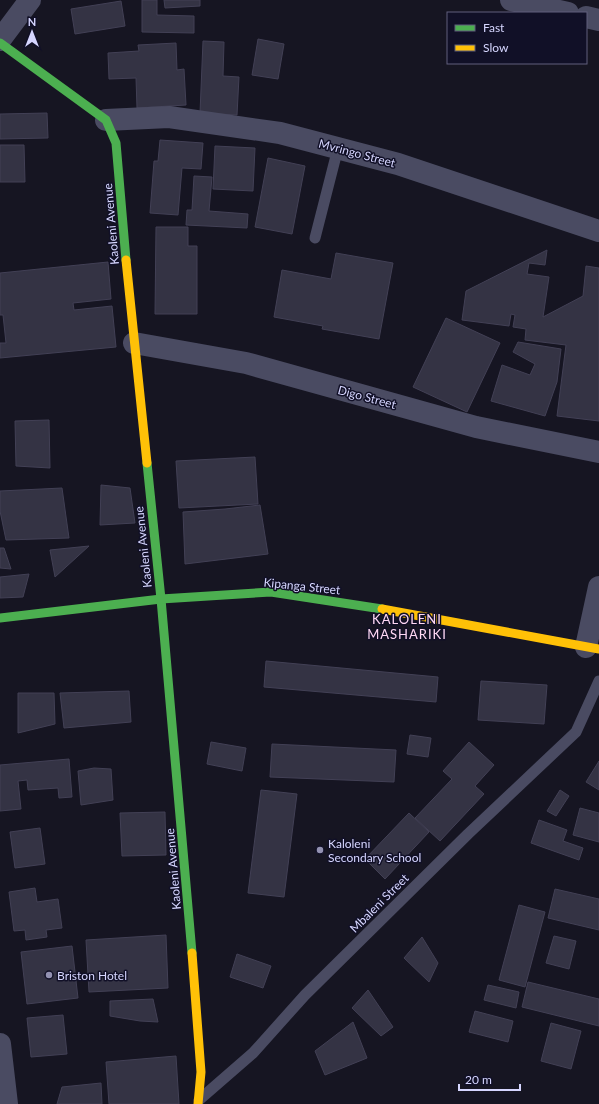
<svg xmlns="http://www.w3.org/2000/svg" width="599" height="1104" font-family="Lato,sans-serif">
	<rect width="100%" height="100%" fill="#161522"/>
	<!-- building -->
	<g fill="#343344" stroke="#424055">
		<polygon points="142,0 157,0 157,15 194,16 194,33 142,32"/>
		<polygon points="164,0 200,0 200,6 165,8"/>
		<polygon points="121,1 125,26 75,34 71,9"/>
		<polygon points="258,39 284,44 278,79 252,75"/>
		<polygon points="203,41 224,42 223,76 239,77 237,115 200,113"/>
		<polygon points="176,43 177,70 184,69 186,105 137,108 136,78 109,79 108,53 139,51 138,45"/>
		<polygon points="47,113 48,138 0,139 0,114"/>
		<polygon points="160,140 203,143 201,169 182,168 178,215 150,213 154,161 158,161"/>
		<polygon points="0,145 24,145 25,182 0,182"/>
		<polygon points="215,146 255,148 253,191 213,189"/>
		<polygon points="268,158 305,166 292,234 255,227"/>
		<polygon points="194,176 212,177 209,211 248,214 247,228 186,225 187,210 192,210"/>
		<polygon points="156,227 188,227 188,246 197,246 197,314 155,314"/>
		<polygon points="547,250 545,265 529,263 527,274 549,277 543,317 583,296 586,266 599,268 599,421 557,416 566,345 525,340 526,329 513,327 515,315 511,314 509,326 462,320 466,291"/>
		<polygon points="336,253 393,263 379,339 322,329 323,326 274,317 282,270 331,279"/>
		<polygon points="108,262 111,299 73,303 74,310 112,306 116,347 0,358 0,343 6,343 3,315 0,315 0,273"/>
		<polygon points="446,318 500,343 467,412 413,387"/>
		<polygon points="518,342 561,349 557,382 545,416 491,401 502,365 530,375 535,364 513,352"/>
		<polygon points="49,420 50,468 16,466 15,421"/>
		<polygon points="255,457 258,504 179,508 176,461"/>
		<polygon points="101,485 130,488 135,523 100,525"/>
		<polygon points="62,488 69,538 6,540 0,511 0,491"/>
		<polygon points="260,505 268,554 185,564 183,512 225,509"/>
		<polygon points="89,546 55,577 50,550"/>
		<polygon points="0,548 4,548 11,569 0,568"/>
		<polygon points="29,574 23,597 0,598 0,577"/>
		<polygon points="266,661 438,677 436,702 264,687"/>
		<polygon points="481,681 547,685 544,724 478,720"/>
		<polygon points="129,691 131,722 64,728 60,693"/>
		<polygon points="18,693 54,693 55,724 18,733"/>
		<polygon points="410,735 431,738 428,757 407,754"/>
		<polygon points="211,742 246,748 242,771 207,764"/>
		<polygon points="469,742 494,765 475,786 484,794 440,841 415,818 452,779 443,771"/>
		<polygon points="272,744 396,750 394,782 270,777"/>
		<polygon points="69,759 72,797 59,798 58,788 28,790 27,780 18,781 21,809 0,811 0,765"/>
		<polygon points="599,761 599,790 586,782"/>
		<polygon points="94,768 111,769 113,800 81,805 78,771"/>
		<polygon points="261,790 297,794 284,897 248,893"/>
		<polygon points="560,790 569,796 556,816 547,811"/>
		<polygon points="580,808 599,813 599,842 573,835"/>
		<polygon points="165,812 166,855 122,856 120,813"/>
		<polygon points="409,813 429,832 385,879 365,859"/>
		<polygon points="539,820 567,830 563,841 583,848 579,860 531,843"/>
		<polygon points="40,828 45,864 15,868 10,832"/>
		<polygon points="35,888 37,902 58,899 62,928 46,930 47,937 26,940 25,930 14,931 9,892"/>
		<polygon points="555,889 599,899 599,930 548,918"/>
		<polygon points="519,905 545,912 525,987 499,980"/>
		<polygon points="166,935 168,988 89,992 86,940"/>
		<polygon points="554,936 576,941 569,969 546,963"/>
		<polygon points="422,937 438,963 429,982 404,958"/>
		<polygon points="72,946 78,998 27,1004 21,952"/>
		<polygon points="237,954 271,966 263,988 230,977"/>
		<polygon points="528,982 599,999 599,1026 522,1007"/>
		<polygon points="488,985 519,992 516,1008 484,1000"/>
		<polygon points="368,990 393,1027 381,1036 352,1008"/>
		<polygon points="153,999 158,1022 140,1021 110,1016 110,1001"/>
		<polygon points="475,1011 513,1021 508,1042 469,1032"/>
		<polygon points="63,1015 67,1054 31,1057 27,1018"/>
		<polygon points="353,1022 367,1058 325,1075 315,1051"/>
		<polygon points="551,1023 581,1031 571,1069 541,1061"/>
		<polygon points="176,1056 179,1104 109,1104 106,1062"/>
		<polygon points="101,1083 102,1104 57,1104 62,1087"/>
	</g>
	<g fill="none" stroke-linecap="round" stroke-linejoin="round">
		<!-- lane -->
		<g stroke="#4a4b62" stroke-width="11">
			<polyline points="315,238 338,148"/>
			<polyline points="199,1100 253,1053 305,995 468,834 576,732 599,681"/>
		</g>
		<!-- street -->
		<g stroke="#4a4b62" stroke-width="22">
			<polyline points="511,0 568,13"/>
			<polyline points="586,17 599,20"/>
			<polyline points="0,40 30,0"/>
			<polyline points="106,120 169,117 280,133 398,164 599,231"/>
			<polyline points="134,343 246,363 476,427 599,452"/>
			<polyline points="586,647 599,587"/>
			<polyline points="0,1044 7,1104"/>
		</g>
		<!-- fast -->
		<g stroke="#4caf50" stroke-width="9">
			<polyline points="0,43 106,120 116,143 126,260"/>
			<polyline points="147,463 161,599 192,953"/>
			<polyline points="0,618 161,599 271,592 382,609"/>
		</g>
		<!-- slow -->
		<g stroke="#ffc107" stroke-width="9">
			<polyline points="126,260 147,463"/>
			<polyline points="382,609 599,649"/>
			<polyline points="192,953 201,1072 198,1104"/>
		</g>
	</g>
	<!-- markers -->
	<g fill="#9392b2" stroke="#111027" stroke-width="1.5">
		<circle cx="320" cy="850" r="4"/>
		<circle cx="49" cy="975" r="4"/>
	</g>
	<g text-anchor="middle" dominant-baseline="central" stroke-width="3" stroke-linejoin="round" paint-order="stroke">
		<!-- street labels -->
		<g font-size="12" fill="#d6d6ff" stroke="#111027">
			<text transform="translate(357 153) rotate(15)">Mvringo Street</text>
			<text transform="translate(111 224) rotate(-95)">Kaoleni Avenue</text>
			<text transform="translate(367 397) rotate(15)">Digo Street</text>
			<text transform="translate(143 547) rotate(-96)">Kaoleni Avenue</text>
			<text transform="translate(302 586) rotate(6)">Kipanga Street</text>
			<text transform="translate(173 869) rotate(-95)">Kaoleni Avenue</text>
			<text transform="translate(379 903) rotate(-45)">Mbaleni Street</text>
		</g>
		<!-- poi labels -->
		<g font-size="12" fill="#d6d6ff" stroke="#111027" text-anchor="start">
			<text x="328" y="843">Kaloleni<tspan x="328" dy="14">Secondary School</tspan></text>
			<text x="57" y="975">Briston Hotel</text>
		</g>
		<!-- neighbourhood labels -->
		<g font-size="13" letter-spacing="1" fill="#ffd8f4" stroke="#111027">
			<text x="407" y="619">KALOLENI<tspan x="407" dy="15">MASHARIKI</tspan></text>
		</g>
	</g>
	<!-- legend -->
	<rect x="447" y="12" width="140" height="52" fill="#111027" stroke="#605f7d"/>
	<rect x="455" y="25" width="20" height="6" fill="#4caf50" stroke="#605f7d"/>
	<text x="483" y="32" font-size="12" fill="#d6d6ff">Fast</text>
	<rect x="455" y="45" width="20" height="6" fill="#ffc107" stroke="#605f7d"/>
	<text x="483" y="52" font-size="12" fill="#d6d6ff">Slow</text>
	<!-- north arrow -->
	<g transform="translate(32 32)" stroke="#111027" stroke-width="3" paint-order="stroke">
	<path d="M0-3L7 15L0 10L-7 15Z" fill="#d6d6ff"/>
	<text y="-6" font-size="11" font-weight="bold" text-anchor="middle" fill="#d6d6ff">N</text>
	</g>
	<!-- scale -->
	<path d="M459 1084v6h61v-6" fill="none" stroke="#d6d6ff" stroke-width="2"/>
	<text x="465" y="1084" font-size="12" fill="#d6d6ff" stroke="#111027" stroke-width="3" paint-order="stroke">20 m</text>
</svg>
